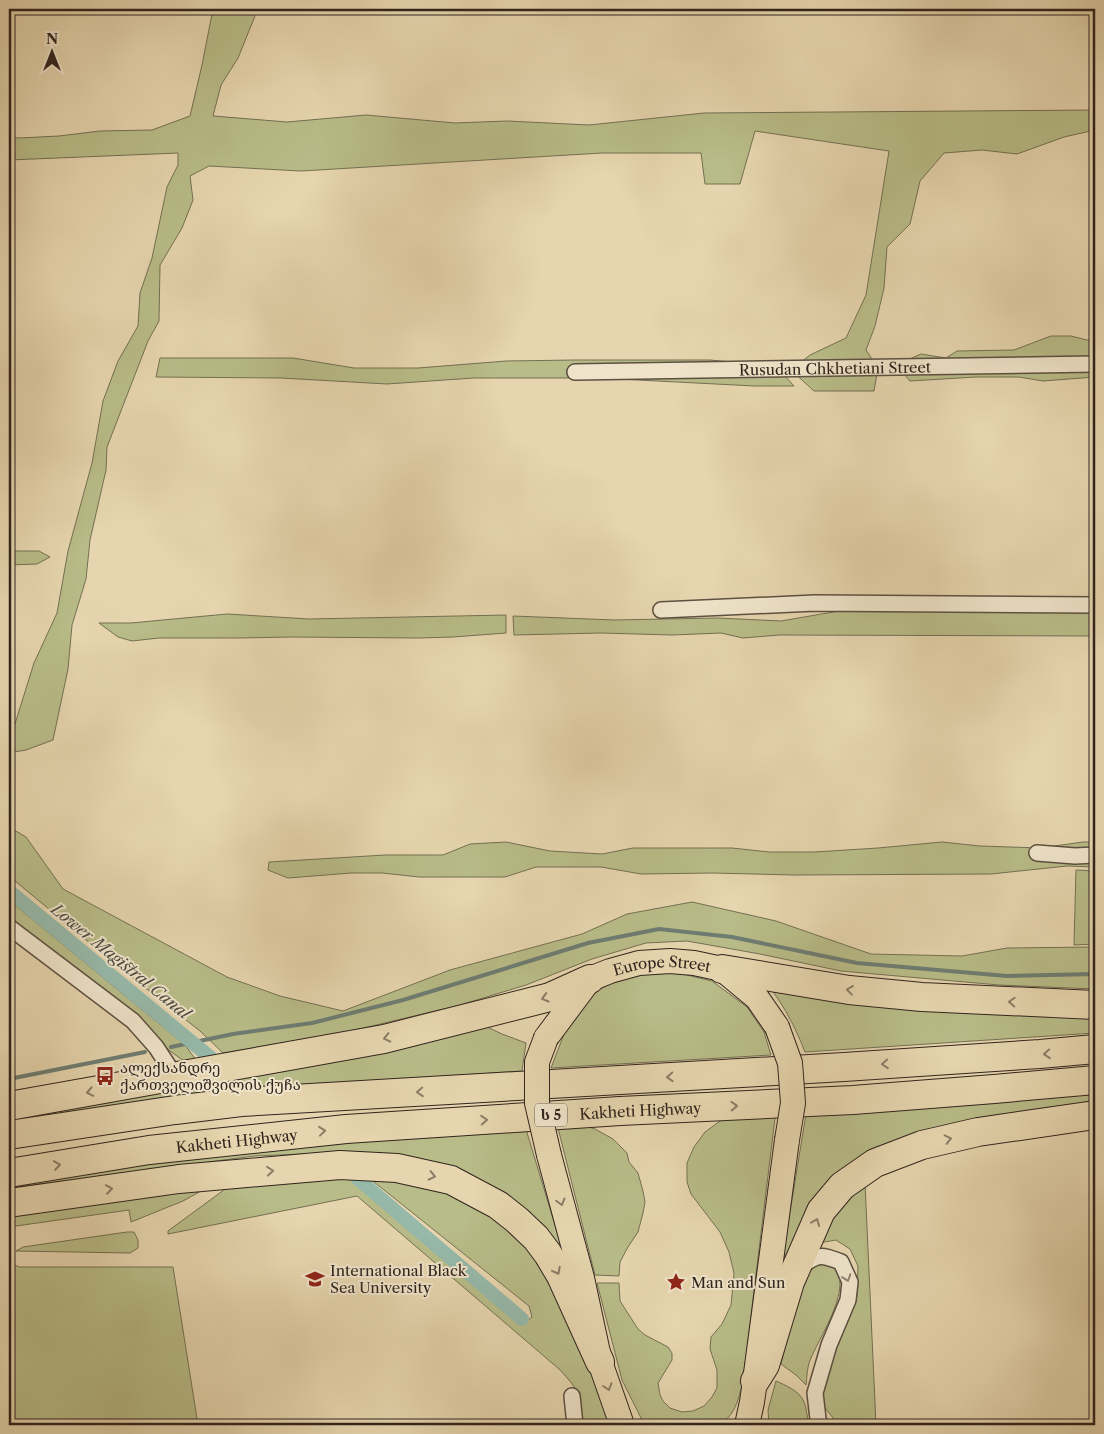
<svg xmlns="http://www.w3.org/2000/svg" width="1104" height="1434" font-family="'Libre Caslon Text','Noto Serif Georgian',serif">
	<rect width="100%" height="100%" fill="#e6d5ae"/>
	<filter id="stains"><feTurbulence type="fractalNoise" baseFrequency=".004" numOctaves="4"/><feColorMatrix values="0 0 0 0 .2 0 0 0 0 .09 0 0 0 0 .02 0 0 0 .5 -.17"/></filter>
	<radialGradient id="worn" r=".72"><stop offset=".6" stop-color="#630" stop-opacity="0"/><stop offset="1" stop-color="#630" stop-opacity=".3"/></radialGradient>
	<!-- green -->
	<g fill="#b8bc88" stroke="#747053">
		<polygon points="213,9 250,9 255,16 238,58 221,85 213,116 287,122 366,115 455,123 507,121 589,125 704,113 1095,110 1095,130 1064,137 1017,154 982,150 944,153 920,181 910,224 887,247 884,288 875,326 866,350 878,368 874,391 814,391 791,370 810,355 846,338 866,295 889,151 755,131 740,184 705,184 701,153 602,153 301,171 209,166 190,176 193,200 182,228 160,265 159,321 148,341 107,447 106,470 90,540 86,579 72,625 68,669 53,740 26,750 9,753 9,743 34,663 57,613 68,551 92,463 103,401 118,361 138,326 140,293 152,258 167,187 178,165 178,153 9,160 9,137 19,138 59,136 100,131 152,130 190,116 202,65"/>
		<polygon points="1051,336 1071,336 1095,342 1095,377 1043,381 1019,377 976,377 910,381 896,365 921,354 946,358 957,351 1014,350"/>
		<polygon points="160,358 293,358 354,368 418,368 506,361 576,360 710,360 753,364 774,364 794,386 755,386 598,378 474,378 387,384 281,378 156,377"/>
		<polygon points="9,551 39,551 50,557 37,564 9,565"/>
		<polygon points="839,611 1095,611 1095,636 779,635 743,638 721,633 672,635 601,633 514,635 513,616 614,620 718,618 781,621"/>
		<polygon points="227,614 309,619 506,615 506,633 453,637 419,638 291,637 240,638 159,638 132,641 118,637 99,623 131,623"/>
		<polygon points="9,827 26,837 63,889 227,977 280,996 343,1011 450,970 582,934 627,914 692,902 776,921 871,954 962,956 1007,948 1095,947 1095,989 999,985 841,971 760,954 687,941 646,943 592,959 526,985 460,1005 347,1032 223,1053 200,1031 114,963 9,876"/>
		<polygon points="506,842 550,851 602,854 633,848 732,848 769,852 814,852 878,848 942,842 980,846 1040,848 1083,842 1095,842 1095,867 1067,866 991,874 795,875 712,873 641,874 601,867 536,867 505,877 419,877 382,873 351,873 288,878 268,870 269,862 385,855 443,855 470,844"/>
		<polygon points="1076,870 1095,871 1095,944 1074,945"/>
		<polygon points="9,900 185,1045 196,1060 184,1061 170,1051 145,1029 9,922"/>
		<polygon points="670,971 712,981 747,1007 764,1032 771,1055 551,1068 569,1021 598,990 633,974"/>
		<path d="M771,989L1095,1009V1033L805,1052C796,1029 786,1009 771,989Z"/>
		<polygon points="483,1025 502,1034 526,1043 522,1071 230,1091 9,1123 9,1119"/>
		<polygon points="1095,1090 1095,1104 1002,1117 921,1131 871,1149 838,1174 806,1220 782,1261 807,1108"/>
		<path d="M776,1110L743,1381C739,1398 735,1417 718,1425H651L642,1420L622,1380L597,1283H619L620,1301L638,1329L645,1335L668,1347L672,1353V1360L658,1383L660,1395L663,1401L670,1408L682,1412L693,1411L704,1406L712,1397L717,1388V1370L710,1349L711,1337L722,1324L731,1305L734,1273L729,1252L720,1232L691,1194L687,1182V1163L694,1147L705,1132L720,1121L735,1113Z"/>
		<polygon points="577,1123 595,1129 613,1139 627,1153 629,1162 638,1173 643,1191 645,1202 643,1213 638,1232 628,1247 620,1262 619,1276 595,1275 557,1124"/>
		<polygon points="525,1126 564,1255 527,1215 352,1152 254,1156 9,1188 9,1180 256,1145"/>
		<path d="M364,1174L438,1184L499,1219L542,1265L602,1393L612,1425H582C579,1394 581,1392 559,1369L357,1196L168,1234V1231L232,1184L345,1175L523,1324L532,1317L529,1306Z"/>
		<polygon points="219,1181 183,1201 131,1222 129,1210 9,1227 9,1211"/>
		<polygon points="865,1183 876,1425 841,1425 837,1423 822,1404 822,1391 835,1349 857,1296 858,1266 850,1249 836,1240 818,1243 836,1208"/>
		<polygon points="127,1232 134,1232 138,1240 138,1248 130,1253 16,1251 23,1247"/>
		<polygon points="9,1262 19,1267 173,1267 198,1425 9,1425"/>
		<path d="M819,1262C823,1263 828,1263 831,1265C857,1282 819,1338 811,1358C807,1366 807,1377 806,1385L796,1375L781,1364L803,1275Z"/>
		<path d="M776,1381C785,1385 799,1391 803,1400C807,1407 807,1418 809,1425H769L768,1410Z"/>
	</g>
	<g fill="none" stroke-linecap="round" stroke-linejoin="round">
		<!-- stream -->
		<g stroke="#6e7d72" stroke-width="4">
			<polyline points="171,1047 233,1034 312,1023 403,1000 588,943 659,929 732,937 857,963 1007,976 1095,974"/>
			<polyline points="9,1079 145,1052"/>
		</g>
		<!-- canal -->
		<g stroke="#96b9aa" stroke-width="14">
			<polyline points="9,891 211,1058"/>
			<polyline points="357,1178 522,1319"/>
		</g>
		<!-- street casing -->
		<g stroke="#5e5042" stroke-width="18">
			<g id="street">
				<path id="s1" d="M575,372L1095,364"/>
				<polyline points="661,610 815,603 1095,605"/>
				<polyline points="1037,853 1075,856 1095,855"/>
				<polyline points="9,927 133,1021 156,1047 175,1076"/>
				<path d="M800,1267C818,1254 820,1254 841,1262L850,1282L848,1300L829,1345L815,1393L818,1419L820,1425"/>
				<polyline points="572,1396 575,1425"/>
			</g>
		</g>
		<!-- primary casing -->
		<g stroke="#31241e" stroke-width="26">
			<g id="primary">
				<path id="s2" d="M546,1038L590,979L610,971L639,963L670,961L694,963L722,969L757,998L777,1027"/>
				<polyline points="549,1155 582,1278 600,1362 622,1425"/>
				<polyline points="747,1425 752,1402 755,1381 787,1140"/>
			</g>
		</g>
		<!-- highway casing -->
		<g stroke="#31241e" stroke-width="30">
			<g id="highway">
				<polyline points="722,969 849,990 922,997 1095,1005"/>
				<polyline points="9,1106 384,1039 550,997 590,979"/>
				<polyline points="9,1135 175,1110 241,1102 844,1067 1040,1054 1095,1049"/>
				<path id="s3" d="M9,1173L149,1150L346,1129L620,1111L853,1100L994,1089L1095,1080"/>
				<polyline points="9,1203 179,1179 340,1165 397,1168 451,1180 498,1205 517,1220 536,1238 548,1254 561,1276 600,1362"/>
				<polyline points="755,1381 765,1365 790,1282 821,1211 842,1186 875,1163 922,1145 978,1132 1095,1115"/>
			</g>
		</g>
		<!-- street -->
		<use href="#street" stroke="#efe4ca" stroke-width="15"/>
		<!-- primary -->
		<use href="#primary" stroke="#e6d5ae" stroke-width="24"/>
		<!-- highway -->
		<use href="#highway" stroke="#e6d5ae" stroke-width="28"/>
		<!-- primary-bridge casing -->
		<g stroke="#31241e" stroke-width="26" stroke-linecap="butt">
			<g id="primary-bridge">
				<polyline points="777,1027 790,1063 793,1103 787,1140"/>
				<polyline points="546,1038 537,1062 537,1103 549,1155"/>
			</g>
		</g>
		<!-- primary-bridge -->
		<use href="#primary-bridge" stroke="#e6d5ae" stroke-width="24"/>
	</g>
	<!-- one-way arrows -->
	<defs><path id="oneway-chevron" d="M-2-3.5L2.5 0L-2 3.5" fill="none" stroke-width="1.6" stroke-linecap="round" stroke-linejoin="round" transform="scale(1.25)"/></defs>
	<g stroke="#8c7c66">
		<use href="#oneway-chevron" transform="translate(850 990) rotate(-173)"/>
		<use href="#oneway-chevron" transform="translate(545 998) rotate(164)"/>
		<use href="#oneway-chevron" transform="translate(1012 1002) rotate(-177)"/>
		<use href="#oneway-chevron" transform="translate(387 1038) rotate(167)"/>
		<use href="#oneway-chevron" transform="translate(1047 1054) rotate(175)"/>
		<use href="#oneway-chevron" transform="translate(885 1064) rotate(176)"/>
		<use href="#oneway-chevron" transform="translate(670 1077) rotate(177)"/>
		<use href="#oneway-chevron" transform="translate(90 1092) rotate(169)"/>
		<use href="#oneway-chevron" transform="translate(420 1092) rotate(176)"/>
		<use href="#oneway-chevron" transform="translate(734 1106) rotate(-2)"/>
		<use href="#oneway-chevron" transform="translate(484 1120) rotate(-4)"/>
		<use href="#oneway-chevron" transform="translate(322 1131) rotate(-6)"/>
		<use href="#oneway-chevron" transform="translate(948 1139) rotate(-13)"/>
		<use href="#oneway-chevron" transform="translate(57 1165) rotate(-9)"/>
		<use href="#oneway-chevron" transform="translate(270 1171) rotate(-5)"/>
		<use href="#oneway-chevron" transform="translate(432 1176) rotate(13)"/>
		<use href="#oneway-chevron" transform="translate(109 1189) rotate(-8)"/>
		<use href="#oneway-chevron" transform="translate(561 1202) rotate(75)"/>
		<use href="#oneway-chevron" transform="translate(816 1222) rotate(-67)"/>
		<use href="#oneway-chevron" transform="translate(557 1271) rotate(62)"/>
		<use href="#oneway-chevron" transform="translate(608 1387) rotate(72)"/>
	</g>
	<use stroke="#908474" href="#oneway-chevron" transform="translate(847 1278) rotate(71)"/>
	<!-- icons -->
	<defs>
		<g id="bus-bare" transform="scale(1.5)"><path d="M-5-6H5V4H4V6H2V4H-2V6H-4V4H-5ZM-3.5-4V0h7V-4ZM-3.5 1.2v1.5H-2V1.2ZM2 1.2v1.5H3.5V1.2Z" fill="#8f2418" stroke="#efe4ca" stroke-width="2.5" paint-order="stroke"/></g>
		<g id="university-bare" transform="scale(1.5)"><path d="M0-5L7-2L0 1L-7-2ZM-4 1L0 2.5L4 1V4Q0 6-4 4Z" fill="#8f2418" stroke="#efe4ca" stroke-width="2.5" paint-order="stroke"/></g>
		<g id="sight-bare" transform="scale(1.5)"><path d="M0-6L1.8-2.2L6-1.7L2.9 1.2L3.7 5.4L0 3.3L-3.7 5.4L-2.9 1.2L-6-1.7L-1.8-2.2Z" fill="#8f2418" stroke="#efe4ca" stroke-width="2.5" paint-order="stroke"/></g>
	</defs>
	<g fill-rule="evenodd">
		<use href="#bus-bare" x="105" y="1076"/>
		<use href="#university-bare" x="315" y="1279"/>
		<use href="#sight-bare" x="676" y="1282"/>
	</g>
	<g text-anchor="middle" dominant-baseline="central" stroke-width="4" stroke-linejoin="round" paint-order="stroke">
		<!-- shield labels -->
		<rect fill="#efe4ca" stroke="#6a5e52" stroke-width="1" x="535" y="1103.5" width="32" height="23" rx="4"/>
		<g font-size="14" font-weight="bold" fill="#31241e">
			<text x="551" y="1115">ს 5</text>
		</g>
		<!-- street labels -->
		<g font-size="15" fill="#31241e" stroke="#efe4ca">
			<text stroke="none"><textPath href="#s1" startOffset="260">Rusudan Chkhetiani Street</textPath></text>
			<text stroke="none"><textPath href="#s2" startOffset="148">Europe Street</textPath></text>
			<text stroke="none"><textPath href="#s3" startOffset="635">Kakheti Highway</textPath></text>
			<text stroke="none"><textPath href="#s3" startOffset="230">Kakheti Highway</textPath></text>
		</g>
		<!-- poi labels -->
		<g font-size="15" fill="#31241e" stroke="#efe4ca" text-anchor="start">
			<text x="120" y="1067">ალექსანდრე<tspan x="120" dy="17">ქართველიშვილის ქუჩა</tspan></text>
			<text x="330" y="1270">International Black<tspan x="330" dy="17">Sea University</tspan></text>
			<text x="691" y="1282">Man and Sun</text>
		</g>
		<!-- water labels -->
		<g font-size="16" font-style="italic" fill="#4a4941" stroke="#efe4ca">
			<text transform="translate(121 961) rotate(39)">Lower Magistral Canal</text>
		</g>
	</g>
	<!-- margin -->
	<rect width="1104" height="1434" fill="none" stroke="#e6d5ae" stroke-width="30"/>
	<rect x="10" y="10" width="1084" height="1414" fill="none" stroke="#31241e" stroke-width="2.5"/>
	<rect x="15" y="15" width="1074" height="1404" fill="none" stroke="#31241e"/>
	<!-- north arrow -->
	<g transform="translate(52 52)" stroke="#efe4ca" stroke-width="4" paint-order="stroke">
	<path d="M0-4L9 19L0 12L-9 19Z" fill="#31241e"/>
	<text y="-8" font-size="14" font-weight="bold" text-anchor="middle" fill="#31241e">N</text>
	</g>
	<rect width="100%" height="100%" filter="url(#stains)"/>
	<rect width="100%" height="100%" fill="url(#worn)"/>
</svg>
